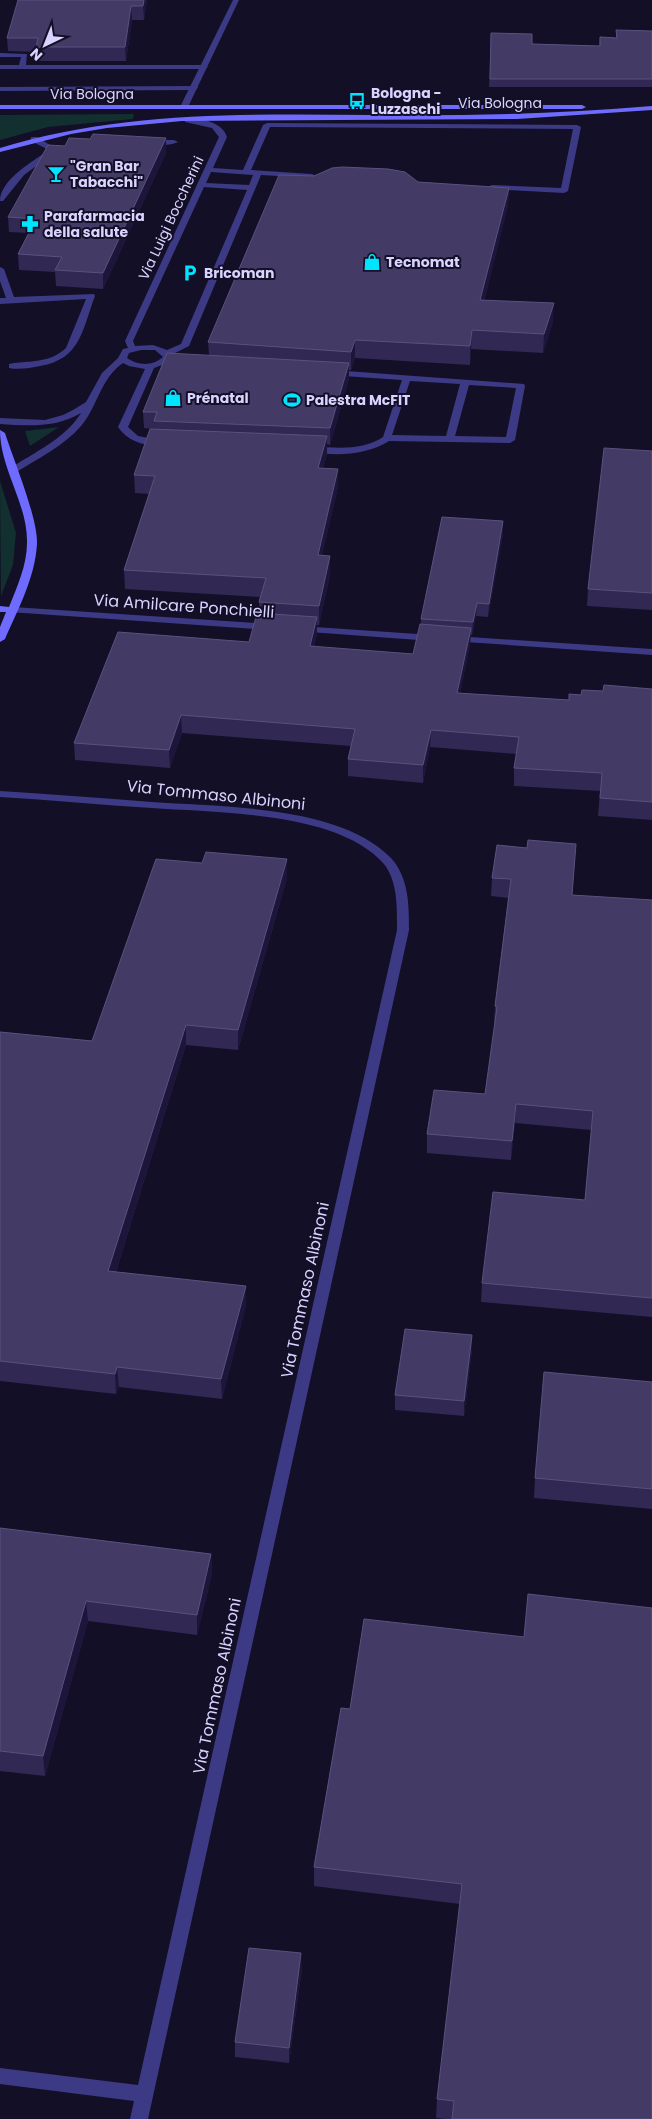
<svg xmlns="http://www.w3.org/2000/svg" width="652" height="2119" font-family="Poppins,sans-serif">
	<rect width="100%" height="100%" fill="#130f26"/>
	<!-- green -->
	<g fill="#12302f">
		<polygon points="134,114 133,119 48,127 0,140 0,115"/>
		<polygon points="59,427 30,446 25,431"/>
		<polygon points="0,481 16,533 13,565 1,596"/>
	</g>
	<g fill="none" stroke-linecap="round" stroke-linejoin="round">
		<!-- lane -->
		<g fill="#3d3a85" fill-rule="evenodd">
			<polygon points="0,53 27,54 26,65 204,65 208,67 204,69 0,69 0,65 19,65 21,57 0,57"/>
			<polygon points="197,86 198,88 194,90 0,91 0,87"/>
			<path d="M185,118C199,117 223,122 227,137L213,168L243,170L263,125L267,123L577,125L581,127L568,191L564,193L492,189L488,187L492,185L561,188L573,129L270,127L251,170L312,174L316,176L312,178L261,175L189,346L171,355L172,357L167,363L154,368L128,427L138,436L165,441V445C148,448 128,442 118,427L145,369L129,366L123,363C100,379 98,406 81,426C64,446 37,459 15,473H9V469C33,453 65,439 81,413C56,428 28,426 0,424V418L45,420L63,415L73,410L86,402L102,373L118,358L123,349L128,348L125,341L219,137L212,128L185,122ZM211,172L253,175L249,185L206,183ZM204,187L247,190L181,344L167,350L153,345L135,346L133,341ZM141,350H155L163,357C153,366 138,366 127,358L129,353Z"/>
			<path d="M31,137H37L58,150L24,175L3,201H0C0,180 33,161 49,150L31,141Z"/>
			<path d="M148,140H174L178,142C171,146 154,146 147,142Z"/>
			<path d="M0,267L4,269L14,297L94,294L95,296C82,330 81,359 40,366C30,368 19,370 9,368V364C30,360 49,364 66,348L86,299L0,304V298H6L0,281Z"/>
			<path d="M332,370L524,384L525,386L515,440L510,443L389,441C367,455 334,457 309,451V447L312,446C336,448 362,451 383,437L402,380L329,375L328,373ZM410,381L460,384L446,436L392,435ZM469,385L516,388L506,437L455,436Z"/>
		</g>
		<!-- street -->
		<g fill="#3d3a85" fill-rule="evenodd">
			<polygon points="233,0 239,0 188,107 181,109 180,107"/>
			<polygon points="13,607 270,624 275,627 270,630 9,612 9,608"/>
			<polygon points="300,626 432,635 437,638 432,641 296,631 296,627"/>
			<polygon points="455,636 652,649 652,655 451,641 451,637"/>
			<path d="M0,791C51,794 101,798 152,802C221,807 340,805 391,858C409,878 409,905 409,930L148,2119H130L134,2101L0,2084V2068L138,2085L397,930C397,908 398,882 384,864C338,811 217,813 152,808C101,805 51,800 0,797Z"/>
		</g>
		<!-- secondary -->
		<g fill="#6f6bff" fill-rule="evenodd">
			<polygon points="0,105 582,105 586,107 582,109 0,109"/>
			<path d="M652,106V110L517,119L182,121L107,128L71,134L0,152V148C121,111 247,114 372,115C466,116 559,114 652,106Z"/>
			<path d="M0,430L5,433C14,461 38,518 37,544C35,578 18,609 5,639L0,642V627L6,612H0V606L9,607C17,587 27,565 27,543C28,504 0,469 0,430Z"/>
		</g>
	</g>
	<!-- wall -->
	<g fill="#312854">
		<polygon points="147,0 144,20 132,20 126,61 37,61 36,52 8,51 7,38"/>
		<polygon points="616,30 652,31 652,87 489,87 491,33 532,44 599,46 600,37 616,38"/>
		<polygon points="166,138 166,153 103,289 56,286 55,272 19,270 18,254 29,233 9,232 8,217 65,146 90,139"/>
		<polygon points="418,182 509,188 508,205 484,301 553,322 543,353 471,349 470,365 355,358 351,370 349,370 349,379 330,445 327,444 327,454 323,468 338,469 338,487 322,555 330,556 330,575 319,625 317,625 317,634 314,647 413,654 421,624 421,619 503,534 488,617 476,616 472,635 471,635 470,645 460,693 569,700 581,695 603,691 652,689 652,820 598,816 600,791 514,786 514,768 516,754 430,747 423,783 348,776 348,759 351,746 182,733 170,768 75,760 74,743 249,642 259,614 259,602 260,597 125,589 124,570 149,494 135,493 134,475 154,429 144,428 143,412 209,355 208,342"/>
		<polygon points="652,451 652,610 587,606 588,589"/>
		<polygon points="497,845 572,895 652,900 652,1317 481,1302 482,1283 585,1200 591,1130 515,1123 511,1160 427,1153 427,1134 485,1094 495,1025 494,1025 495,1006 508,898 491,896 492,878"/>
		<polygon points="287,878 238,1050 186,1045 116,1272 246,1305 222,1399 119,1387 116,1394 0,1381 0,1032 92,1041"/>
		<polygon points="472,1335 472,1350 464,1416 395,1410 395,1395"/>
		<polygon points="652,1382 652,1509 534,1498 535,1478"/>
		<polygon points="0,1528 211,1554 212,1574 197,1635 88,1621 45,1776 0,1771"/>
		<polygon points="341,1708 652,2119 446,2119 436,2118 437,2099 460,1904 314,1886 314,1867"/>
		<polygon points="302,1968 289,2063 235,2057 235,2042"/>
	</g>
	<!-- shaded-wall -->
	<g fill="#1d163a">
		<polygon points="144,0 147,0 144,20 143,6"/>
		<polygon points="131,6 132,20 126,61 125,47"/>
		<polygon points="166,138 166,153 103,289 103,273"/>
		<polygon points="509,188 508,205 480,319 480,300"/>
		<polygon points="554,303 553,322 543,353 544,334"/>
		<polygon points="472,330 471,349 470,365 470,346"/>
		<polygon points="355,340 355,358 351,370 351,352"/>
		<polygon points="349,363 349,379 330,445 330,428"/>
		<polygon points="327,436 327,454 318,486 318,468"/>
		<polygon points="338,469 338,487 318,574 318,555"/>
		<polygon points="503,521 503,534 488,617 489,604"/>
		<polygon points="330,556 330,575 319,625 319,606"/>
		<polygon points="477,603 476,616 472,635 473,622"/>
		<polygon points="317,617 317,634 310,664 310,646"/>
		<polygon points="471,628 470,645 457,710 457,693"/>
		<polygon points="181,715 182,733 170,768 169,750"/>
		<polygon points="431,730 430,747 423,783 423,765"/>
		<polygon points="287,859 287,878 238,1050 238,1030"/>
		<polygon points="186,1025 186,1045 110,1291 108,1271"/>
		<polygon points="516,1104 515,1123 511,1160 512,1141"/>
		<polygon points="246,1286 246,1305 222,1399 221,1379"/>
		<polygon points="472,1335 472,1350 464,1416 464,1401"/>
		<polygon points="117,1367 119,1387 116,1394 115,1374"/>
		<polygon points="211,1554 212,1574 197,1635 197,1615"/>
		<polygon points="86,1601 88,1621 45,1776 43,1756"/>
		<polygon points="301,1953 302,1968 289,2063 289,2048"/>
	</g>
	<!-- building -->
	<g fill="#433a66" stroke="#5a527e">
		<polygon points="18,0 144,0 143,6 131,6 125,47 36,47 38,38 7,38"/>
		<polygon points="616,30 652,31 652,79 490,79 491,33 532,34 532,44 600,46 600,37 617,38"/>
		<polygon points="93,134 166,138 103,273 55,270 62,257 18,254 36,219 8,217 48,145 65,146 69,138 90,139"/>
		<polygon points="342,167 388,169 405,172 418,182 509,188 480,300 554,303 544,334 472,330 470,346 355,340 351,352 208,342 279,175 314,176 332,168"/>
		<polygon points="167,353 349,363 330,428 154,421 157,412 143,412"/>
		<polygon points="150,429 327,436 318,468 338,469 318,555 330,556 319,606 259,602 266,578 124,570 155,476 134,475"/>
		<polygon points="604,448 652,451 652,593 588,589"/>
		<polygon points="442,517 503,521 489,604 477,603 473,622 421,619"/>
		<polygon points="257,613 317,617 310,646 413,654 420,624 471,628 457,693 569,700 569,694 581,695 582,690 603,691 604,685 652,689 652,802 600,798 602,773 514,768 519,737 431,730 423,765 348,759 355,729 181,715 169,750 74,743 118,632 249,642"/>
		<polygon points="528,840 576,844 572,895 652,900 652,1298 482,1283 493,1192 585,1200 593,1111 516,1104 512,1141 427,1134 434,1090 485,1094 497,1007 495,1006 511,879 492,878 497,845 527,848"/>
		<polygon points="206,852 287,859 238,1030 186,1025 108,1271 246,1286 221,1379 117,1367 115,1374 0,1361 0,1032 92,1041 156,859 202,863"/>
		<polygon points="405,1329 472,1335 464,1401 395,1395"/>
		<polygon points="544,1372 652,1382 652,1489 535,1478"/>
		<polygon points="0,1528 211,1554 197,1615 86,1601 43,1756 0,1751"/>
		<polygon points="528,1594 652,1608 652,2119 452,2119 454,2101 437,2099 462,1884 314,1867 341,1708 350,1709 364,1619 524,1637"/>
		<polygon points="249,1948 301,1953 289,2048 235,2042"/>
	</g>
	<!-- icons -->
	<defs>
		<g id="bus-bare" transform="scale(1.35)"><path d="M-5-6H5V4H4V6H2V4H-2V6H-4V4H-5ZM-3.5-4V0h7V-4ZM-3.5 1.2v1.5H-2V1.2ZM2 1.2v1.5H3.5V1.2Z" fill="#00e5ff" stroke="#130f26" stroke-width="2.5" paint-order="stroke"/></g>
		<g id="bar-bare" transform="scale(1.35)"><path d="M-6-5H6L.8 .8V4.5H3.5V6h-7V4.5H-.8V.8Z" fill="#00e5ff" stroke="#130f26" stroke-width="2.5" paint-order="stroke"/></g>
		<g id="pharmacy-bare" transform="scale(1.35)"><path d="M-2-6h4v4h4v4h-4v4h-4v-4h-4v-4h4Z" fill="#00e5ff" stroke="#130f26" stroke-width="2.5" paint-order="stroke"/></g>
		<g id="shop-bare" transform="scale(1.35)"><path d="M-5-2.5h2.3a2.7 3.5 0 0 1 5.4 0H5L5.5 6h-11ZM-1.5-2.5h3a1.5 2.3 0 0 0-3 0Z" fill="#00e5ff" stroke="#130f26" stroke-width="2.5" paint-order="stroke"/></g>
		<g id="parking-bare" transform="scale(1.35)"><path d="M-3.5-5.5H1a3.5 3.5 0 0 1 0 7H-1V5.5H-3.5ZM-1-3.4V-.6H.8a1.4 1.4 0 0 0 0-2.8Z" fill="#00e5ff" stroke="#130f26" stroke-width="2.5" paint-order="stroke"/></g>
		<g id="stadium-bare" transform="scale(1.35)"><path d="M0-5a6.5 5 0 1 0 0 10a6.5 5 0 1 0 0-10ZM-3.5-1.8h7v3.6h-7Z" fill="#00e5ff" stroke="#130f26" stroke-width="2.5" paint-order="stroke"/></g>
	</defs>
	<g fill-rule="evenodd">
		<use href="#bus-bare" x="357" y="101"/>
		<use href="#bar-bare" x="56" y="174"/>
		<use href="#pharmacy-bare" x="30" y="224"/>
		<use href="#shop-bare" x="372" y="262"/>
		<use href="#parking-bare" x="190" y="273"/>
		<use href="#shop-bare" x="173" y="398"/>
		<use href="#stadium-bare" x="292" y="400"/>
	</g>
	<g text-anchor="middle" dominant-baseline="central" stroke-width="4" stroke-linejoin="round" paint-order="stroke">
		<!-- far-poi labels -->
		<g font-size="14" font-weight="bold" fill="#d9d4ff" stroke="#130f26" text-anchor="start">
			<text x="371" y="93">Bologna -<tspan x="371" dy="16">Luzzaschi</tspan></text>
			<text x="70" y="166">"Gran Bar<tspan x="70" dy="16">Tabacchi"</tspan></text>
			<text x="44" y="216">Parafarmacia<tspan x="44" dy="16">della salute</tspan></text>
			<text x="386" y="262">Tecnomat</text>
			<text x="204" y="273">Bricoman</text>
			<text x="187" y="398">Prénatal</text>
			<text x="306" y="400">Palestra McFIT</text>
		</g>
		<!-- far-street labels -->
		<g font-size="14" fill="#d9d4ff" stroke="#130f26">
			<text x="92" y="94">Via Bologna</text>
			<text x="500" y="103">Via Bologna</text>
			<text transform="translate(171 218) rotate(-65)">Via Luigi Boccherini</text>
		</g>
		<!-- street labels -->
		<g font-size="16" fill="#d9d4ff" stroke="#130f26">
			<text transform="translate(184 606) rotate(4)">Via Amilcare Ponchielli</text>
			<text transform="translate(216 795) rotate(6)">Via Tommaso Albinoni</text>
			<text transform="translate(305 1290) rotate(-78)">Via Tommaso Albinoni</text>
			<text transform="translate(217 1686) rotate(-78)">Via Tommaso Albinoni</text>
		</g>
	</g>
	<!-- north arrow -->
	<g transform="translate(45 45) rotate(223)" stroke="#130f26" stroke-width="4" paint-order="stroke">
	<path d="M0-4L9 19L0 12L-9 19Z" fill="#d9d4ff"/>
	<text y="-8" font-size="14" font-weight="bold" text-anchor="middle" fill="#d9d4ff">N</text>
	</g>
</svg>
